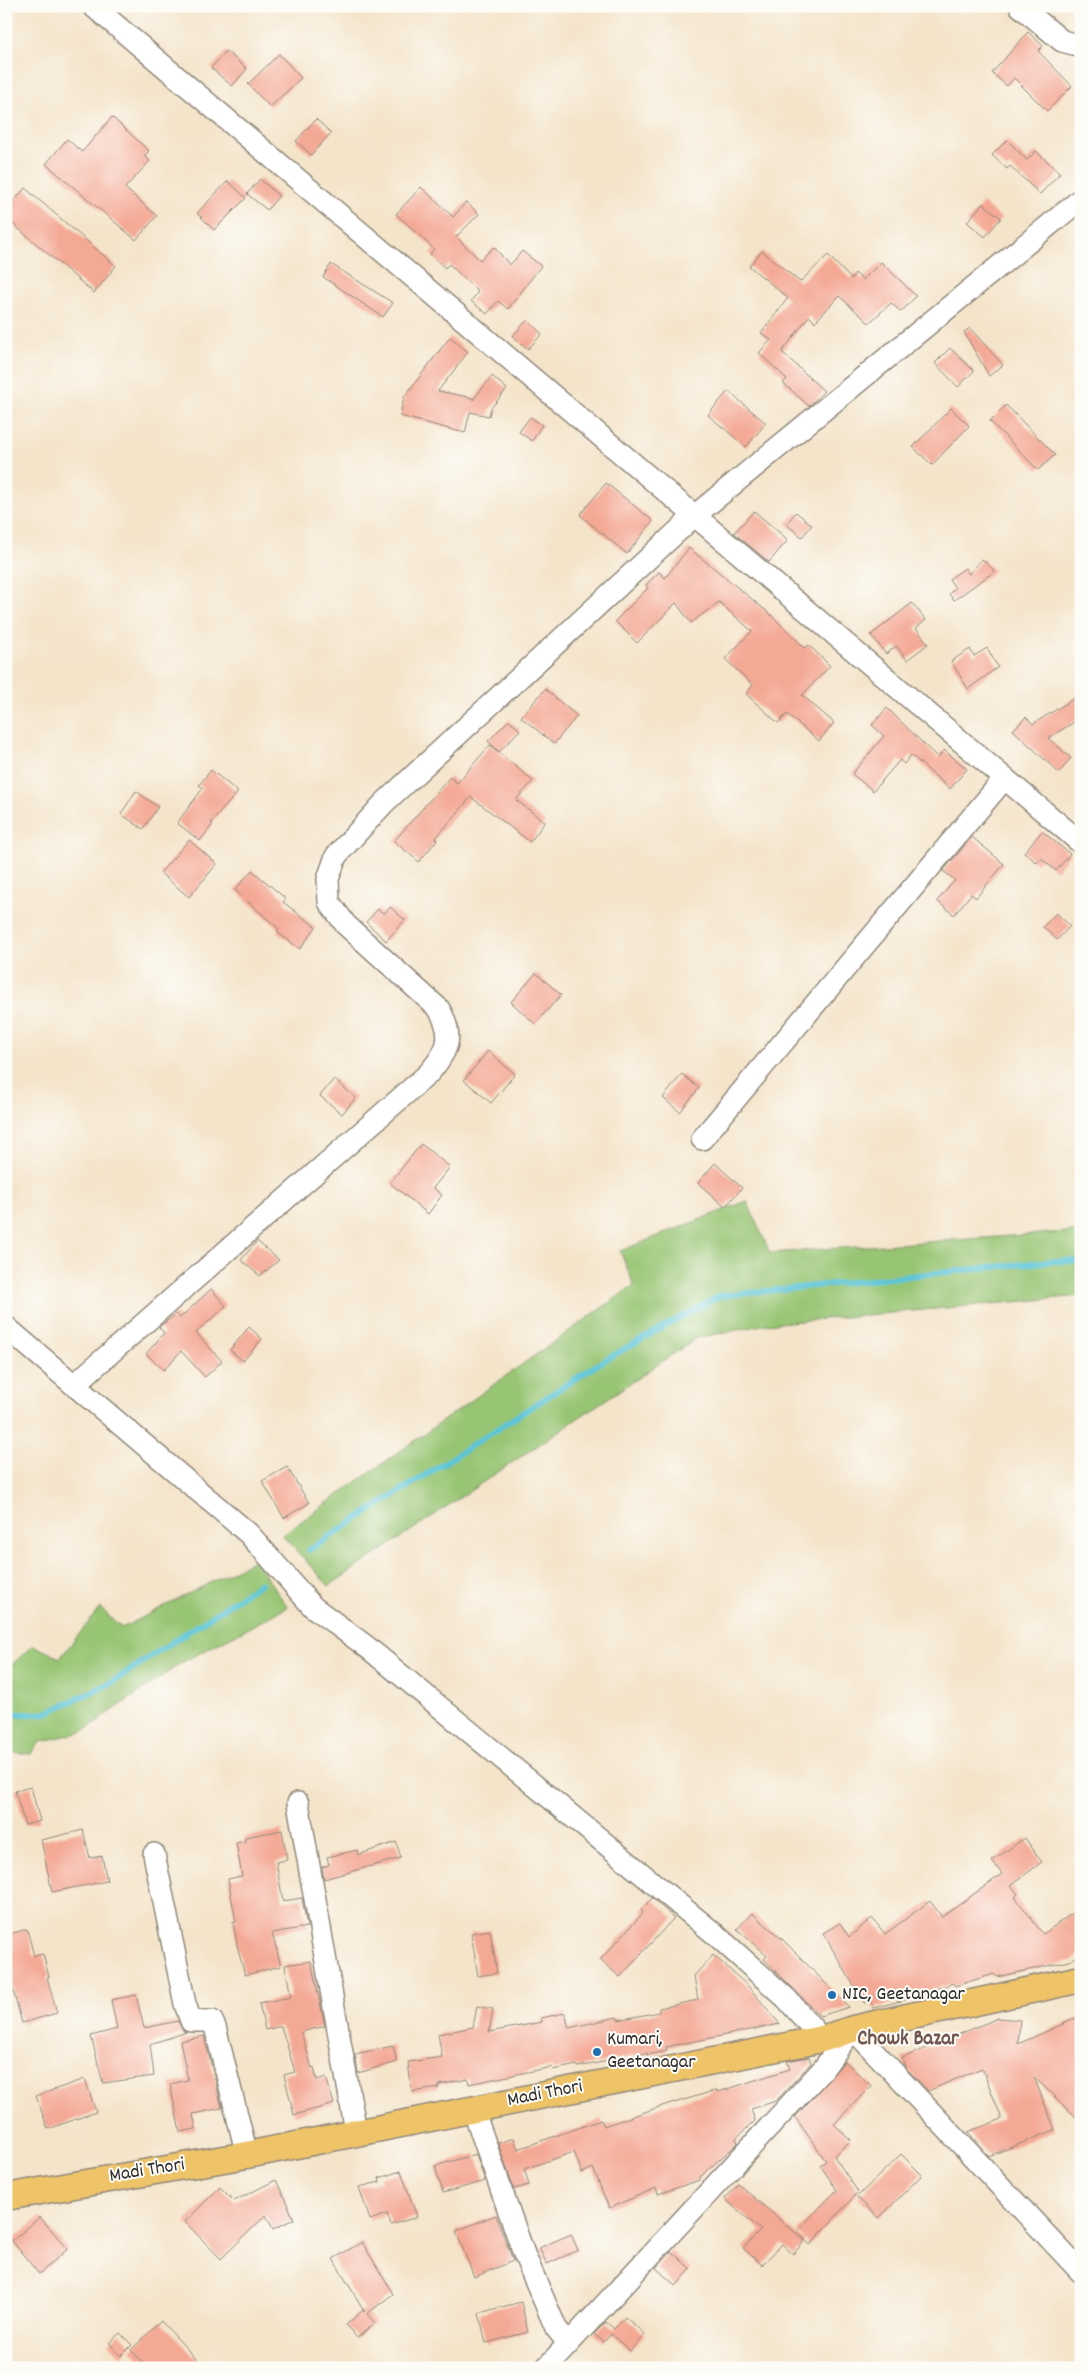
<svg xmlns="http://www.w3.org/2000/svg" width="1087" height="2374" font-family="Dekko,sans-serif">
	<rect width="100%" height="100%" fill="#fdfcf7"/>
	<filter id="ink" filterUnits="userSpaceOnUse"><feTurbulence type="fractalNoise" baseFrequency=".02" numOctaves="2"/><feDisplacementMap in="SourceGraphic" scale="10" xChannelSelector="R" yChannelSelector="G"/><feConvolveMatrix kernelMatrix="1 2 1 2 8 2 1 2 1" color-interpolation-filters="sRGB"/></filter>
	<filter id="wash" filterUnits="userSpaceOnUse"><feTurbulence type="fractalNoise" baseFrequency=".0096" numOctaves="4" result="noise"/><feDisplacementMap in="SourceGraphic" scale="20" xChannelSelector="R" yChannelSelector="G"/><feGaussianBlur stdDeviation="1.12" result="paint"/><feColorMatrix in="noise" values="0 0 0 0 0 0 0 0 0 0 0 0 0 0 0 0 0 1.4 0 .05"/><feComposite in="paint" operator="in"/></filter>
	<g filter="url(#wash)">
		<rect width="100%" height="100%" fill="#f4e4ca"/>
		<!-- green -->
		<g fill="#98c573" stroke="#62784f">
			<polygon points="747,1201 770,1253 1081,1231 1081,1296 767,1324 697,1338 329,1586 282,1535 634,1285 620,1251"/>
			<polygon points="254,1560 288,1607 181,1663 82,1732 40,1742 31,1754 6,1752 6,1670 33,1645 60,1658 100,1608 122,1628"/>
		</g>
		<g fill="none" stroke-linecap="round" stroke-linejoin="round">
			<!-- stream -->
			<g stroke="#5bc5d7" stroke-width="6">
				<polyline points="309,1550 603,1361 719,1296 1052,1261 1081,1261"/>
				<polyline points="6,1714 44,1714 111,1683 261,1583"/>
			</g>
		</g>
		<g id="blocks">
			<!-- building -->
			<g fill="#f4a995">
				<polygon points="1028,32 1043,46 1038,51 1072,86 1047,111 1014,78 1007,86 992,73"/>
				<polygon points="226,51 247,69 232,86 211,68"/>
				<polygon points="279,54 301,78 270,107 248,84"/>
				<polygon points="112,117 149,151 144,156 150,161 125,188 157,216 136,240 46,164 67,139 82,152"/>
				<polygon points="316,119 331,133 311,155 296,141"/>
				<polygon points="1007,140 1027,160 1036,151 1060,173 1040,194 1010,166 1007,169 992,155"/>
				<polygon points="260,179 279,196 267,210 247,194"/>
				<polygon points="228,181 246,198 214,230 197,213"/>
				<polygon points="421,187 453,217 466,202 479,214 456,237 480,260 494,247 510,265 522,251 541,266 508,309 498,301 487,314 471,301 478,292 449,264 445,268 430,254 434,249 396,214"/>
				<polygon points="25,188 116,266 94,293 6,218 6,210"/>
				<polygon points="983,203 1001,218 985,237 967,222"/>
				<polygon points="762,251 800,282 828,255 851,279 855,273 863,280 881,262 916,296 901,312 891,303 869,323 839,296 815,322 809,316 782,352 824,391 809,406 783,383 787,379 759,353 771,340 761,333 788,298 749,266"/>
				<polygon points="331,264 393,303 383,317 323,277"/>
				<polygon points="527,320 542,334 528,349 513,336"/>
				<polygon points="970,328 1003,365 989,376 964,332"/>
				<polygon points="450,337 468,352 438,391 473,398 473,400 492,376 507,389 491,408 489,416 470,412 465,433 400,416 404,397"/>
				<polygon points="950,348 974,371 958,387 935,363"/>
				<polygon points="728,391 766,423 746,447 708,415"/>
				<polygon points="1006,405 1055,455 1038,470 990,421"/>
				<polygon points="951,408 969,426 932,465 913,447"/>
				<polygon points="530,417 542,425 532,441 519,432"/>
				<polygon points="606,483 653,521 627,554 580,515"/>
				<polygon points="754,511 788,540 769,562 734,533"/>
				<polygon points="796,512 812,525 802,537 786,524"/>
				<polygon points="689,548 769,613 805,648 809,645 830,666 802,695 834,723 819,741 787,714 778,723 746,694 753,685 725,659 752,631 719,602 691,623 676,603 637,643 615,621 648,588 646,585 659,572 665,578"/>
				<polygon points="982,559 995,571 954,600 949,594 955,588 949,579 965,568 969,574"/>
				<polygon points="912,603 926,620 916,628 928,644 907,660 896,646 886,654 871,635"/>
				<polygon points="987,648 998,667 968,689 951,661 970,649 974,656"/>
				<polygon points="545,689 577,716 554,744 521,717"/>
				<polygon points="1081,694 1081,718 1048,738 1071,758 1059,773 1013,730 1026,717 1033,724"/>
				<polygon points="887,708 938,758 944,750 967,769 950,789 911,755 904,764 900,760 873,791 852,774 884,736 872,725"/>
				<polygon points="509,720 520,730 499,752 488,741"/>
				<polygon points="490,745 533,781 516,800 545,822 530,842 471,797 435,839 437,840 419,862 394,841 450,777 457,783"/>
				<polygon points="211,770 238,792 211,823 213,824 200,841 177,823 203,788 199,785"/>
				<polygon points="136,791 158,807 143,829 121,814"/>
				<polygon points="1042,831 1070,854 1056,871 1041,858 1037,863 1024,852"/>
				<polygon points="972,837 1004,864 976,898 971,894 954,915 937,901 955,880 943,871"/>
				<polygon points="189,840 217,864 189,897 160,873"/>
				<polygon points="252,870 286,899 283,902 316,927 300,949 277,932 279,929 235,890"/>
				<polygon points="390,907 405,920 386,941 366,922 378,909 384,914"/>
				<polygon points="1056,913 1070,926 1057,940 1043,927"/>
				<polygon points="536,973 561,995 535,1024 511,1002"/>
				<polygon points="488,1051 515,1074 491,1103 464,1080"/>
				<polygon points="682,1074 699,1088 680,1112 663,1098"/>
				<polygon points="334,1079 356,1098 342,1114 320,1096"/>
				<polygon points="421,1144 450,1167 433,1188 442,1195 428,1214 390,1183"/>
				<polygon points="715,1163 742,1188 725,1207 698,1183"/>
				<polygon points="257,1241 279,1260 260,1276 241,1260"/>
				<polygon points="211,1289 226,1306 196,1333 222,1361 205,1377 181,1351 164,1370 146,1354 164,1333 159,1327 176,1314 180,1318"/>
				<polygon points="249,1327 262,1339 243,1361 230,1350"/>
				<polygon points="287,1467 309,1503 284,1518 262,1481"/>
				<polygon points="31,1787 40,1821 25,1825 15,1791"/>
				<polygon points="83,1830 90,1858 102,1856 107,1881 52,1892 41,1840"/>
				<polygon points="282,1830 287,1860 276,1862 283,1901 302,1898 307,1927 272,1933 281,1966 245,1975 238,1950 233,1922 236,1922 228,1879 242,1876 236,1843 245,1841 245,1837"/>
				<polygon points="1025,1838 1042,1862 1011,1885 1018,1894 1015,1897 1043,1934 1081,1907 1081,1954 1070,1961 997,1977 994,1974 955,1986 953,1983 901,2001 873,2008 871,2001 864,2003 823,1933 840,1923 849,1937 872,1918 885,1934 930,1901 942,1917 1002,1874 992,1861"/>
				<polygon points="396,1842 401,1858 324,1879 322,1867 329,1865 327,1857 357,1850 358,1855"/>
				<polygon points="652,1898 674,1918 620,1977 600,1960 643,1913 641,1910"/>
				<polygon points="752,1913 783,1940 849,2007 820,2016 764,1959 767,1956 737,1929"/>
				<polygon points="27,1929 34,1956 43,1954 49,1977 47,1977 57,2013 22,2023 12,1986 6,1987 6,1935"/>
				<polygon points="490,1930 497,1973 478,1976 471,1933"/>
				<polygon points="713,1955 747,1985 780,2024 666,2047 667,2051 647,2055 647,2053 578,2067 577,2065 553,2070 552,2067 469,2084 468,2079 439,2085 439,2088 412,2092 408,2062 442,2057 438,2034 473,2027 477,2006 493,2009 489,2032 542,2022 541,2018 565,2013 569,2028 617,2017 618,2020 659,2012 659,2008 698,2000 694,1976"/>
				<polygon points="311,1961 325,2026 301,2032 312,2068 314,2067 317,2080 326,2077 334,2104 294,2115 284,2075 295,2072 281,2026 265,2030 259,2003 291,1997 285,1965"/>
				<polygon points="136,1995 144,2028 178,2021 183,2031 187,2032 150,2044 154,2076 103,2083 91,2036 117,2029 111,2000"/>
				<polygon points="1081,2016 1081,2122 1034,2077 1055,2130 989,2156 968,2132 1002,2119 982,2068 928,2091 905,2067 902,2058 998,2018 1020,2020 1018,2044"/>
				<polygon points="204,2036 222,2108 193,2114 196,2129 180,2132 170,2084 188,2080 180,2041"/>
				<polygon points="393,2046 397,2062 358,2073 355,2054"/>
				<polygon points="809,2057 811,2063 776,2101 751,2109 755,2121 736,2138 738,2143 700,2177 700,2180 658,2194 656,2188 609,2208 593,2168 582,2173 574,2152 524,2169 529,2185 514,2189 498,2143 514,2138 518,2149 601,2120 604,2126 674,2102 674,2103 717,2090 718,2092 790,2069 787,2061"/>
				<polygon points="845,2061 871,2086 834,2124 851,2140 834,2156 858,2192 810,2245 797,2231 837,2190 820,2165 826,2161 795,2117"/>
				<polygon points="85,2079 96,2112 48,2129 36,2096"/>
				<polygon points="476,2154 485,2181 443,2193 435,2166"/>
				<polygon points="901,2154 922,2175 879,2218 857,2197"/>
				<polygon points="401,2171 417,2217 391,2225 387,2214 370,2220 359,2187 380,2182 379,2178"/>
				<polygon points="276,2180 294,2219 273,2229 266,2215 221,2259 185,2222 220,2187 234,2201"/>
				<polygon points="738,2184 805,2241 793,2254 782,2244 762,2265 743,2248 761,2230 725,2199"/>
				<polygon points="496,2215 513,2261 474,2277 456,2231"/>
				<polygon points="40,2217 68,2249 39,2274 12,2241"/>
				<polygon points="571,2234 578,2250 547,2264 539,2248"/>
				<polygon points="362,2242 393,2294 367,2314 375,2323 357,2338 346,2325 363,2310 365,2312 333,2259"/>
				<polygon points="671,2251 691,2269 676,2286 656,2268"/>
				<polygon points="521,2302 528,2332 486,2343 479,2313"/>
				<polygon points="625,2317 645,2334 630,2351 611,2334 604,2342 594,2334 606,2322 614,2329"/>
				<polygon points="161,2321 187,2349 204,2368 148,2368 131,2350"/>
				<polygon points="120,2333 132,2345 121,2356 109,2343"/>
			</g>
		</g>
	</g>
	<g filter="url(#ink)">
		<use href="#blocks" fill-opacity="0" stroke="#90887a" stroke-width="1"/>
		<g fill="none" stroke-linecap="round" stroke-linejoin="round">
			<!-- minor casing -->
			<g stroke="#90887a" stroke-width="24">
				<g id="minor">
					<polyline points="93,6 1081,843"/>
					<polyline points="1020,6 1062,41 1081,46"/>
					<polyline points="702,1139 1004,779"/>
					<polyline points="6,1327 249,1534 313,1607 367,1647 716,1935 786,1998 822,2039"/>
					<path d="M74,1385L428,1074C448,1051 455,1037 439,1009L346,925L329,902L328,879L336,856L384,803L693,517L1081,199"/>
					<polyline points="298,1803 356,2132"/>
					<polyline points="154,1854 185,2004 191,2021 212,2021 215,2027 247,2155"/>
					<polyline points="473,2109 524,2254 556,2328 568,2343"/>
					<polyline points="546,2368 823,2069 853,2029 1081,2272"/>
				</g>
			</g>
			<!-- major casing -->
			<g stroke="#90887a" stroke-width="29">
				<polyline id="major" points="6,2197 247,2155 822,2039 853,2029 1081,1979"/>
			</g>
			<!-- minor -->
			<use href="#minor" stroke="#fff" stroke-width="21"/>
			<!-- major -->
			<use href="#major" stroke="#efc469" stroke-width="26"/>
		</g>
	</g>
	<!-- markers -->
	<g fill="#1f6fb2" stroke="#fdfcf7" stroke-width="2">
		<circle cx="832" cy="1995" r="5"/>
		<circle cx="597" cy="2052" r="5"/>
	</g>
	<g text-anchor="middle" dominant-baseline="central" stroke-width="4" stroke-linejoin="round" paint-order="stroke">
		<!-- poi labels -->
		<g font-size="20" fill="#2b2b2b" stroke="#fdfcf7" text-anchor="start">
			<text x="842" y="1995">NIC, Geetanagar</text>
			<text x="607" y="2040">Kumari,<tspan x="607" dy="23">Geetanagar</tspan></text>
		</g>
		<!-- street labels -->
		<g font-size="20" fill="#2b2b2b" stroke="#fdfcf7">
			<text transform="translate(545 2094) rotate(-11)">Madi Thori</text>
			<text transform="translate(147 2171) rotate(-9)">Madi Thori</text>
		</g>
		<!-- neighbourhood labels -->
		<g font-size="21" font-weight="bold" fill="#715750" stroke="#fdfcf7">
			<text x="908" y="2040">Chowk Bazar</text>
		</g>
	</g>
	<!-- margin -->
	<rect width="1087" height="2374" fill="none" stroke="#fdfcf7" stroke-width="25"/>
</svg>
